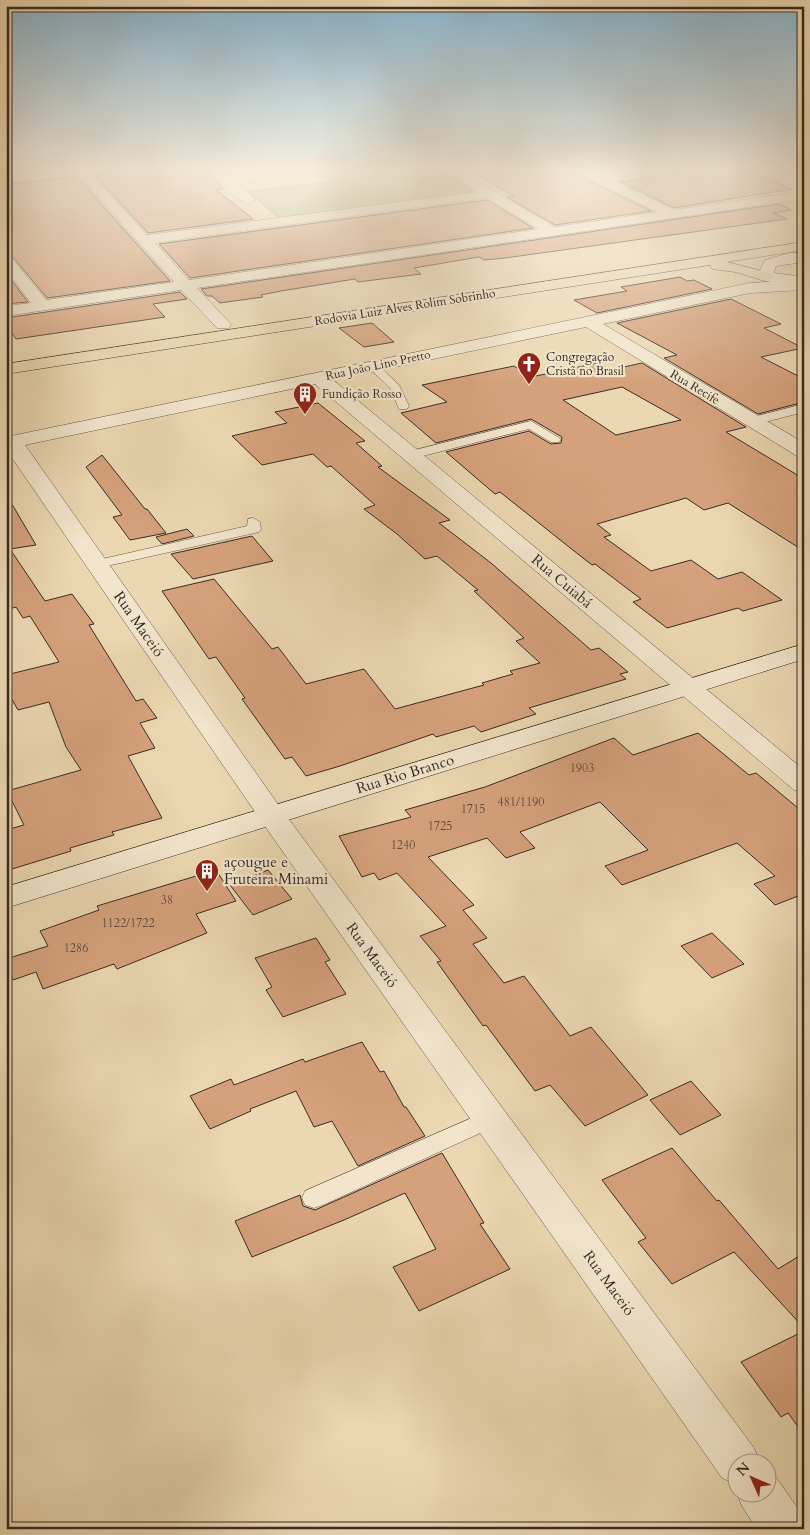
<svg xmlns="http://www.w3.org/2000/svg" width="810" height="1535" font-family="Cardo,serif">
	<rect width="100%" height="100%" fill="#ebd7b1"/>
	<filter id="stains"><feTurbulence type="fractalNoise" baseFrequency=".004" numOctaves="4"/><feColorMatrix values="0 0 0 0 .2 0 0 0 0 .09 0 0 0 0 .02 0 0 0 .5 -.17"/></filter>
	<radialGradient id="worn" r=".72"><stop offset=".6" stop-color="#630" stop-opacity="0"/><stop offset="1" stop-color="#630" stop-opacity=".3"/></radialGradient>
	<!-- green -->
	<polygon fill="#b6be8c" stroke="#787459" points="410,169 439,169 478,193 281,219 245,189"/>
	<!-- building -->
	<g fill="#d5a17c" stroke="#392b26" fill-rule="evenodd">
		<polygon points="135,169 167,169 170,171 203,169 223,189 216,190 253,219 148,233 94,175"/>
		<polygon points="466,169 573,169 575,174 651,211 555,225 507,197 514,196"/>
		<polygon points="689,169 745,169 792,189 674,208 622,182 681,175"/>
		<polygon points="77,177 170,281 47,298 12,256 6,254 6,193 15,192 11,184"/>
		<polygon points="487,200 533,228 190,278 159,244"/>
		<polygon points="780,204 791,210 774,213 787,219 505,258 484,260 479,257 414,268 421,274 358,282 355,279 281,291 261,295 263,297 220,303 212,296 207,296 201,289"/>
		<polygon points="6,273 28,302 6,304"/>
		<polygon points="680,277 687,281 694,280 712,289 597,313 574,300 627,291 621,287"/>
		<polygon points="180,292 187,299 153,304 165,317 16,339 6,324 6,318"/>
		<polygon points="731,299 781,324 764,328 803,348 761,357 804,379 804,402 758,414 664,358 677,355 617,323"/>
		<polygon points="372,323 394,342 364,347 339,328"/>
		<path d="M598,363L610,370L642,363L746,427L726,432L804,479V551L728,503L704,510L686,498L597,524L611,535L604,537L651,571L691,560L718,579L742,572L782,600L743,611L738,608L667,628L633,602L641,599L595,564L592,565L569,547L500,492L495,494L446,452L529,431L551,444L561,443L562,437L531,419L436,443L401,413L447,402L422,385L514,366L531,377ZM622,387L681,420L616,435L563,400Z"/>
		<polygon points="318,403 365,441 356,443 382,466 378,467 450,520 439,523 491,563 591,650 599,648 628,672 620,674 626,679 529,708 536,714 481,732 474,726 436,737 433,734 340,766 306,776 292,757 285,759 242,699 245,698 216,657 209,659 162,591 214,579 272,649 278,647 306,684 364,669 395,709 484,685 482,683 513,674 510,671 540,663 516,641 524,638 474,591 478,590 437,556 425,559 397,534 364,509 375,505 331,466 327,467 313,454 262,465 232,436 287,423 275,412"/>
		<polygon points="102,455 145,509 147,509 166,533 130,540 113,517 122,515 86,467"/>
		<polygon points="6,494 36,545 10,549 45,601 72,594 94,624 89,625 136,701 143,699 157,718 140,723 155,748 128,756 162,818 112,832 114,835 70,848 71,851 12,869 6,856 6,830 24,825 7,791 81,770 66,747 49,702 18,710 6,689 6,675 59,662 30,616 23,618 16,607 6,610"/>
		<polygon points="187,529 194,536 162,544 156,537"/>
		<polygon points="252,536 273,561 193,579 171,554"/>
		<polygon points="698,733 749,775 756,773 804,813 804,901 798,896 775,905 754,884 775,876 737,843 622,885 605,866 648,850 600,802 520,832 535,848 506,858 487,838 428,857 474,905 463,910 487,938 473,944 504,983 524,976 570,1036 591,1027 648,1095 585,1126 550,1085 535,1091 486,1025 483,1026 437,962 441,961 420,936 446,926 397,873 379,880 374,873 362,877 339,836 411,817 405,810 485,787 614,738 633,755"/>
		<polygon points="216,870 236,901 196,914 207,933 117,969 114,964 43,989 36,972 13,980 6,959 48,946 40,931 99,910 97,906"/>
		<polygon points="268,870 292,899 253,915 230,885"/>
		<polygon points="712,933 744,964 712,978 681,946"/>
		<polygon points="316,938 330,960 325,962 346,994 283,1017 266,990 272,987 255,958"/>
		<polygon points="362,1042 380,1072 384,1071 404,1107 406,1107 425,1136 358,1166 332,1121 314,1127 296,1091 250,1109 251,1111 210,1129 190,1096 231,1079 234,1085 303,1059 305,1062"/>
		<polygon points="691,1081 721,1115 680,1135 650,1100"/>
		<polygon points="672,1148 717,1201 719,1200 778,1269 804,1253 804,1328 734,1252 672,1284 638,1242 646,1238 602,1180"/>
		<polygon points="442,1153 484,1223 480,1224 510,1269 419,1311 393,1267 436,1249 405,1193 344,1220 252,1257 235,1221 300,1195 303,1206 315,1210"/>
		<polygon points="804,1331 804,1435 788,1413 781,1417 741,1362"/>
	</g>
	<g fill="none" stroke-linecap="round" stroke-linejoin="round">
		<!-- lane casing -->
		<g stroke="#665649" stroke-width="1">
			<g id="lane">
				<polygon points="373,363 377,364 399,385 409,406 407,409 399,409 390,388 367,366"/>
				<polygon points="804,404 804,412 753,425 747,421 749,418"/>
				<polygon points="531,421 561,439 559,442 551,442 529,429 411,459 405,455 407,452"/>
				<polygon points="253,518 260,522 261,529 259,532 98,568 93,567 91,564 93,561 98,560 247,526 248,519"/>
				<polygon points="490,1110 498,1113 501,1119 498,1125 323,1205 314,1208 305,1205 302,1198 305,1191"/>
			</g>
		</g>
		<!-- street casing -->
		<g stroke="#665649" stroke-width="1">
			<g id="street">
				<path d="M62,169H102L101,172L90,173L147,235L476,192L442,169H457L555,227L657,212L576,172L575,169H591L603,175L652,169H687L681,173L616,181L674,210L804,191V199L197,288L231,324L229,328H217L181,290L6,316V306L31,303L6,270V256L11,257L46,300L174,282L78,175L6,183V175ZM487,198L538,229L189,280L155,243Z"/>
				<path d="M207,169H221L239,185L366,169H402L396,173L247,191L256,200L249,204C239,202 213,178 207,169Z"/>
				<polygon points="804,280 804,290 750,293 603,324 804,443 804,458 797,456 586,327 333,380 804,770 804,792 794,790 315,384 25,445 282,810 754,1448 760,1462 738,1462 738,1485 722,1478 262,822 6,449 6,437 750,283"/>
				<polygon points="768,1473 775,1476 801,1513 804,1519 804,1529 757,1529 743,1508 736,1492 738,1489 738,1492 768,1492"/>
			</g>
		</g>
		<!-- secondary casing -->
		<g stroke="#392b26" stroke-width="1">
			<g id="secondary">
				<polygon points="804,253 804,262 776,266 774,273 804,277 804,287 765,281 760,279 757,276 765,260 789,253"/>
				<polygon points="804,644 804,659 6,908 6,887"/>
			</g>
		</g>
		<!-- highway casing -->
		<g stroke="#392b26" stroke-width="1">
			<polygon id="highway" points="804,242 804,250 727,262 770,273 773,276 770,279 765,281 735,272 712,269 710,265 6,374 6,364"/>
		</g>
		<!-- lane -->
		<use href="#lane" fill="#f2e5cc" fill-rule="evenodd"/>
		<!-- street -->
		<use href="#street" fill="#f2e5cc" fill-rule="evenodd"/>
		<!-- secondary -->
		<use href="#secondary" fill="#f2e5cc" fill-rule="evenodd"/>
		<!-- highway -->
		<use href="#highway" fill="#ebd7b1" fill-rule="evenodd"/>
	</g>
	<!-- sky -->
	<linearGradient id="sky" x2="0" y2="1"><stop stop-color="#88b6d0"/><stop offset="0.44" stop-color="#f6eddc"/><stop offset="1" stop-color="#f6eddc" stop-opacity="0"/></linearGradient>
	<rect width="810" height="384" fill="url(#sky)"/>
	<!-- icons -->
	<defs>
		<g id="church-pin" transform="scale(1.25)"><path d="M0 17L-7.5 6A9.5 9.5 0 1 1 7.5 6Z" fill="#8f2418" stroke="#f2e5cc"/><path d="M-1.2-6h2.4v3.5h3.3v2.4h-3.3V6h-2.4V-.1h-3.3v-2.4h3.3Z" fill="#fff"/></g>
		<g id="building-pin" transform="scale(1.25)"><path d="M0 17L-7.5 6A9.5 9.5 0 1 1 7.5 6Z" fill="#8f2418" stroke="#f2e5cc"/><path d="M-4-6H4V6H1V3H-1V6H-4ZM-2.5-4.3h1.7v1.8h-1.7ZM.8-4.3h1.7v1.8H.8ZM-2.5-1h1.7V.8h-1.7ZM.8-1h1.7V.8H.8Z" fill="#fff"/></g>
	</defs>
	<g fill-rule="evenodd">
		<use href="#church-pin" x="529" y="364"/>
		<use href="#building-pin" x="305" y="394"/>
		<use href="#building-pin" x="207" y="871"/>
	</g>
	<g text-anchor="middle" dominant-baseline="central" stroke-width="4.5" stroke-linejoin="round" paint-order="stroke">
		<!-- far-street labels -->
		<g font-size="12" fill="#392b26" stroke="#f2e5cc">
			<text transform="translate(405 307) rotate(-9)">Rodovia Luiz Alves Rolim Sobrinho</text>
			<text transform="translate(378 365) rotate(-12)">Rua João Lino Pretto</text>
			<text transform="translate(695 387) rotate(31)">Rua Recife</text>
		</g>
		<!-- far-poi labels -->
		<g font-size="12" fill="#392b26" stroke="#f2e5cc" text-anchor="start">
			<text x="546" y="357">Congregação<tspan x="546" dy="14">Cristã no Brasil</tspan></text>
			<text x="322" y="394">Fundição Rosso</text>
		</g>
		<!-- number labels -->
		<g font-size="12" fill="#60483c">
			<text x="582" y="768">1903</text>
			<text x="521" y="802">481/1190</text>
			<text x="473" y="809">1715</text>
			<text x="440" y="826">1725</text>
			<text x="403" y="845">1240</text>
			<text x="167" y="900">38</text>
			<text x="128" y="923">1122/1722</text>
			<text x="76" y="948">1286</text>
		</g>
		<!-- street labels -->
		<g font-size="15" fill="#392b26" stroke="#f2e5cc">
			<text transform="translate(562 581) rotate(40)">Rua Cuiabá</text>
			<text transform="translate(139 624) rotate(55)">Rua Maceió</text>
			<text transform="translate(405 774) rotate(-17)">Rua Rio Branco</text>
			<text transform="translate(372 955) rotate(54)">Rua Maceió</text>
			<text transform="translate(609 1283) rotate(54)">Rua Maceió</text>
		</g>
		<!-- poi labels -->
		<g font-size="15" fill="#392b26" stroke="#f2e5cc" text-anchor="start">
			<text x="224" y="862">açougue e<tspan x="224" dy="17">Fruteira Minami</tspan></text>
		</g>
	</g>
	<!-- margin -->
	<rect width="810" height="1535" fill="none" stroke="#ebd7b1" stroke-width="25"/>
	<rect x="8" y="8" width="795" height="1520" fill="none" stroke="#392b26" stroke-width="2.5"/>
	<rect x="12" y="12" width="785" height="1510" fill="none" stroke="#392b26"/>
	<!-- north arrow -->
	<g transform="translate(752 1478) rotate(315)"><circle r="24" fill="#f2e5cc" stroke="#a89b8a"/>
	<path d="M0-4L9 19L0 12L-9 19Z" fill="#8f2418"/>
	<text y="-8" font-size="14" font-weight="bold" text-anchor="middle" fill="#392b26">N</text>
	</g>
	<rect width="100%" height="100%" filter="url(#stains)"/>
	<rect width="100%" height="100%" fill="url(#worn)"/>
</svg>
